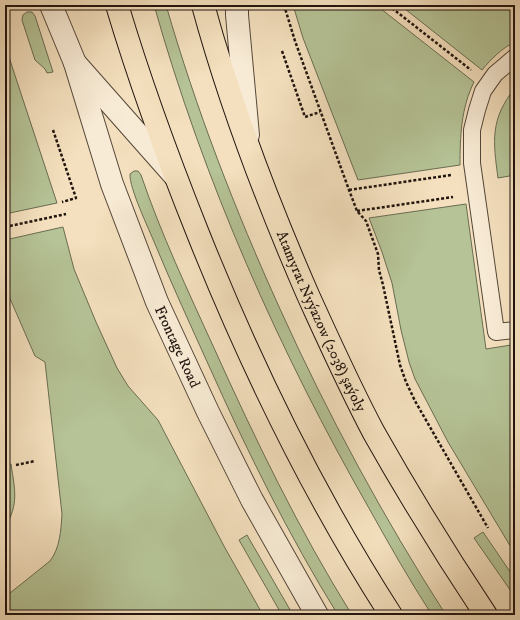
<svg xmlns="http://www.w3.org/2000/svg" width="520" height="620" font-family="'IM FELL DW Pica',serif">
	<rect width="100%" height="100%" fill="#f4e0be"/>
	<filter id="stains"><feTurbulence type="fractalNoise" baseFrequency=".005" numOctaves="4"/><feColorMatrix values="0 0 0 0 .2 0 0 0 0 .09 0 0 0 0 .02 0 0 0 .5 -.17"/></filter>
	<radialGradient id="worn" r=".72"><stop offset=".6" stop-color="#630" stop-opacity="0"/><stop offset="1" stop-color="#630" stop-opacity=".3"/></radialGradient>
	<!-- green -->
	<g fill="#b5c396" stroke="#6a6c52">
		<path d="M154,5H166C196,109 235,210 280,309C328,415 383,517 446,615H432C410,581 390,546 370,510C279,351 204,182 154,5Z"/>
		<path d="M293,5H376L474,82C461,108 460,137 460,165L358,180L303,38Z"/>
		<path d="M400,5H515V42C502,48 491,59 482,70Z"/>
		<polygon points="27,12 32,12 35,16 53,72 47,73 45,69 35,60 22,20 23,15"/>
		<polygon points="5,45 57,203 5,214"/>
		<path d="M515,88V175L498,178C493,141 490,119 515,88Z"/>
		<path d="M134,171H138L141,175C161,234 188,291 214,348C255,439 299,530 352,615H338C289,536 247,451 209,366C191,326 172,285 155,244C149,229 129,188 130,174Z"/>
		<polygon points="466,204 486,349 511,345 512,354 515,354 515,554 448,442 415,379 409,362 401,330 392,283 382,252 369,218"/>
		<path d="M63,227L74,269L96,322L117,368L128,386L158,420L225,548L263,615H5V597L50,561C60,548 61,530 62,514L45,362L35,356L5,287V240Z"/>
		<path d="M11,464C15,491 19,503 5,528V465Z"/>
		<polygon points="483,532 515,579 515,597 474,538"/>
		<polygon points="247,535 293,615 282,615 239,540"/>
	</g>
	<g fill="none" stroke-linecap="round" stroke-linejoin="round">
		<!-- service casing -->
		<g stroke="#55473a" stroke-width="18">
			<polyline id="service" points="515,57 495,74 483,91 477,110 472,130 472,163 496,332 515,330"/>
		</g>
		<!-- minor casing -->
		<g stroke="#55473a" stroke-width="24">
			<g id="minor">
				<path id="s1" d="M75,63L112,184L157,302L208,412L252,500L317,615"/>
			</g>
		</g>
		<!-- tertiary casing -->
		<g stroke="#55473a" stroke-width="24">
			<g id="tertiary">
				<polyline points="51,5 75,63 174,175"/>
				<polyline points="237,5 237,15 248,135"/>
			</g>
		</g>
		<!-- primary casing -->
		<g stroke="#20140e" stroke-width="24">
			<g id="primary">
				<path d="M117,5C140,82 167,156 197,231C250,364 313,494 391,615"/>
				<path id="s2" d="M203,5C230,104 267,201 308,295C329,341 350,388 374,433C409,495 446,555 486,615"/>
			</g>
		</g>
		<!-- path -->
		<g stroke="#20140e" stroke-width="2.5" stroke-dasharray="3 2" stroke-linecap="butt">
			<polyline points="284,5 295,41 349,190 357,211 366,221 378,254 379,270 383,285 400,365 406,382 415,401 488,528"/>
			<polyline points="388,5 471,70"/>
			<polyline points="282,51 305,117 320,112"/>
			<polyline points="53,130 76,198 62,202"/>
			<polyline points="349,190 451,175"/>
			<polyline points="357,211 453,197"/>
			<polyline points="5,227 66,214"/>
			<polyline points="16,465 35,461"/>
		</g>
		<!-- service -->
		<use href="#service" stroke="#f8ebd5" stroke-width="16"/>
		<!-- minor -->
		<use href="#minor" stroke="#f8ebd5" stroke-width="22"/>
		<!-- tertiary -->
		<use href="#tertiary" stroke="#f8ebd5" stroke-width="22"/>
		<!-- primary -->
		<use href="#primary" stroke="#f4e0be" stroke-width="22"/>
	</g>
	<g text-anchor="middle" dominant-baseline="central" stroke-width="3.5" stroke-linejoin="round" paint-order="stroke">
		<!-- street labels -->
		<g font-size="15" fill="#20140e" stroke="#f8ebd5">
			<text stroke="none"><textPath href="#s2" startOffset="338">Atamyrat Nyýazow (2038) şaýoly</textPath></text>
			<text stroke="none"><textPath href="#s1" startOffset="302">Frontage Road</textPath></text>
		</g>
	</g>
	<!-- margin -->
	<rect width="520" height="620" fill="none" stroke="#f4e0be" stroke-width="20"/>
	<rect x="6" y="6" width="508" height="608" fill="none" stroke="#20140e" stroke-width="2"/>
	<rect x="10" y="10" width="500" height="600" fill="none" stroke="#20140e"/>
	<rect width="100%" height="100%" filter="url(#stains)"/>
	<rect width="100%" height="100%" fill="url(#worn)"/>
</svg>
